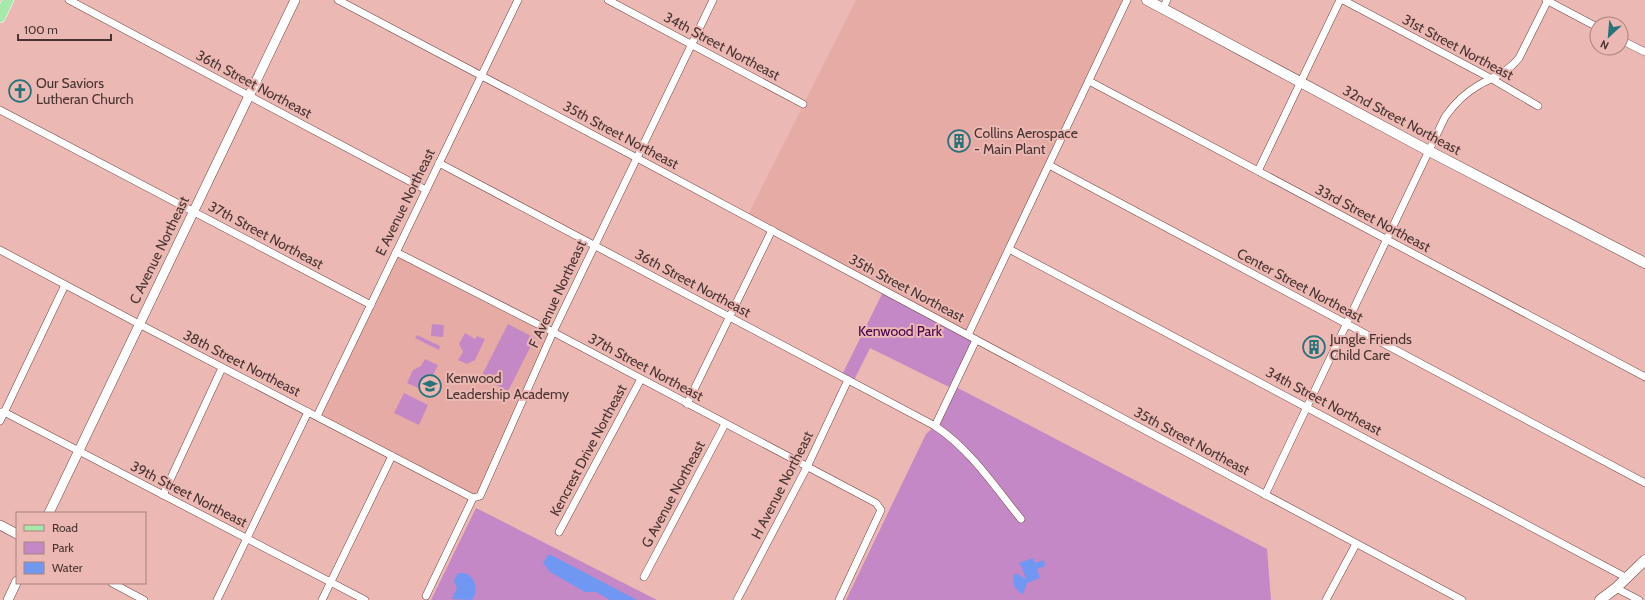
<svg xmlns="http://www.w3.org/2000/svg" width="1645" height="600" font-family="Cabin,sans-serif">
	<rect width="100%" height="100%" fill="#ebb8b3"/>
	<!-- built -->
	<g fill="#e6aba5">
		<polygon points="856,0 1127,0 968,335 747,217"/>
		<polygon points="396,256 553,332 480,496 473,498 317,416"/>
	</g>
	<!-- green -->
	<g fill="#c488c7">
		<polygon points="884,290 976,340 954,386 1267,549 1271,600 846,600 926,434 935,426 953,389 870,348 853,382 841,377"/>
		<polygon points="432,324 444,325 443,337 431,336"/>
		<polygon points="508,324 535,338 508,391 481,377"/>
		<polygon points="465,333 475,339 477,336 485,339 475,360 467,364 458,360 463,352 459,344"/>
		<polygon points="417,335 440,346 439,350 415,338"/>
		<polygon points="425,359 438,365 425,391 407,383 413,370 421,366"/>
		<polygon points="404,393 428,405 419,425 394,413"/>
		<polygon points="476,508 657,600 431,600"/>
	</g>
	<!-- water -->
	<g fill="#7098f2">
		<polygon points="548,555 551,555 637,600 610,600 596,592 585,592 550,572 543,563"/>
		<path d="M1033,558L1035,563L1044,560L1045,566L1037,569L1040,578L1027,583L1023,594C1014,590 1011,582 1015,573L1026,579L1021,565H1020L1019,563Z"/>
		<path d="M460,573C474,572 480,590 472,600L452,599L457,588L454,581L457,574Z"/>
	</g>
	<g fill="none" stroke-linecap="round" stroke-linejoin="round">
		<!-- minor casing -->
		<g stroke="#724643" stroke-width="8">
			<g id="minor">
				<polyline points="69,0 426,190"/>
				<polyline points="338,0 637,158 1462,600"/>
				<polyline points="608,0 803,104"/>
				<polyline points="1343,0 1492,79 1538,106"/>
				<polyline points="1546,0 1597,27"/>
				<polyline points="1163,8 1167,0"/>
				<polyline points="1621,40 1645,52"/>
				<polyline points="1089,81 1645,377"/>
				<polyline points="0,110 371,305"/>
				<path d="M439,163L935,426C971,450 994,486 1021,519"/>
				<polyline points="1049,165 1645,483"/>
				<polyline points="1258,171 1340,0"/>
				<polyline points="1009,249 1627,578"/>
				<polyline points="0,250 139,324 473,498"/>
				<polyline points="396,252 553,332 876,503 881,510 839,600"/>
				<polyline points="968,335 1127,0"/>
				<polyline points="687,404 772,230"/>
				<polyline points="0,412 4,412 365,600"/>
				<polyline points="317,416 518,0"/>
				<polyline points="0,421 65,285"/>
				<polyline points="935,426 976,340"/>
				<polyline points="163,495 222,368"/>
				<path d="M1265,495L1445,117C1454,104 1465,93 1479,85C1495,76 1507,73 1519,58L1548,0"/>
				<polyline points="559,532 641,379"/>
				<polyline points="644,577 725,424"/>
				<polyline points="112,583 144,600"/>
				<polyline points="1616,588 1639,600"/>
				<polyline points="426,596 473,498 480,496 553,332 713,0"/>
				<polyline points="217,600 308,412"/>
				<polyline points="322,600 392,456"/>
				<polyline points="737,600 807,467 848,380"/>
				<polyline points="1326,600 1356,544"/>
			</g>
		</g>
		<!-- tertiary casing -->
		<g stroke="#724643" stroke-width="10">
			<g id="tertiary">
				<polyline points="49,513 295,0"/>
				<polyline points="0,525 17,534"/>
				<polyline points="8,600 17,581"/>
			</g>
		</g>
		<!-- secondary casing -->
		<g stroke="#724643" stroke-width="11">
			<g id="secondary">
				<polyline points="1147,0 1429,151 1645,263"/>
				<polyline points="1600,600 1616,588 1645,560"/>
			</g>
		</g>
		<!-- primary casing -->
		<g stroke="#fff" stroke-width="12">
			<polyline id="primary" points="0,17 8,0"/>
		</g>
		<!-- minor -->
		<use href="#minor" stroke="#fff" stroke-width="7"/>
		<!-- tertiary -->
		<use href="#tertiary" stroke="#fff" stroke-width="9"/>
		<!-- secondary -->
		<use href="#secondary" stroke="#fff" stroke-width="10"/>
		<!-- primary -->
		<use href="#primary" stroke="#a7e9aa" stroke-width="11"/>
	</g>
	<!-- icons -->
	<defs>
		<g id="church-ring" transform="scale(1.15)"><circle r="9.5" fill="#ebb8b3" stroke="#28727a" stroke-width="1.5"/><path d="M-1.2-6h2.4v3.5h3.3v2.4h-3.3V6h-2.4V-.1h-3.3v-2.4h3.3Z" fill="#28727a"/></g>
		<g id="building-ring" transform="scale(1.15)"><circle r="9.5" fill="#ebb8b3" stroke="#28727a" stroke-width="1.5"/><path d="M-4-6H4V6H1V3H-1V6H-4ZM-2.5-4.3h1.7v1.8h-1.7ZM.8-4.3h1.7v1.8H.8ZM-2.5-1h1.7V.8h-1.7ZM.8-1h1.7V.8H.8Z" fill="#28727a"/></g>
		<g id="school-ring" transform="scale(1.15)"><circle r="9.5" fill="#ebb8b3" stroke="#28727a" stroke-width="1.5"/><path d="M0-5L7-2L0 1L-7-2ZM-4 1L0 2.5L4 1V4Q0 6-4 4Z" fill="#28727a"/></g>
	</defs>
	<g fill-rule="evenodd">
		<use href="#church-ring" x="20" y="91"/>
		<use href="#building-ring" x="959" y="141"/>
		<use href="#building-ring" x="1314" y="347"/>
		<use href="#school-ring" x="430" y="386"/>
	</g>
	<g text-anchor="middle" dominant-baseline="central" stroke-width="4" stroke-linejoin="round" paint-order="stroke">
		<!-- street labels -->
		<g font-size="14" fill="#493432" stroke="#ebb8b3">
			<text transform="translate(722 46) rotate(28)">34th Street Northeast</text>
			<text transform="translate(1458 47) rotate(28)">31st Street Northeast</text>
			<text transform="translate(254 84) rotate(28)">36th Street Northeast</text>
			<text transform="translate(1402 120) rotate(28)">32nd Street Northeast</text>
			<text transform="translate(621 135) rotate(28)">35th Street Northeast</text>
			<text transform="translate(405 202) rotate(-64)">E Avenue Northeast</text>
			<text transform="translate(1373 218) rotate(28)">33rd Street Northeast</text>
			<text transform="translate(266 235) rotate(28)">37th Street Northeast</text>
			<text transform="translate(159 250) rotate(-64)">C Avenue Northeast</text>
			<text transform="translate(693 283) rotate(28)">36th Street Northeast</text>
			<text transform="translate(1300 285) rotate(28)">Center Street Northeast</text>
			<text transform="translate(907 288) rotate(28)">35th Street Northeast</text>
			<text transform="translate(557 294) rotate(-65)">F Avenue Northeast</text>
			<text transform="translate(242 363) rotate(27)">38th Street Northeast</text>
			<text transform="translate(646 367) rotate(28)">37th Street Northeast</text>
			<text transform="translate(1324 401) rotate(28)">34th Street Northeast</text>
			<text transform="translate(1192 441) rotate(28)">35th Street Northeast</text>
			<text transform="translate(588 450) rotate(-62)">Kencrest Drive Northeast</text>
			<text transform="translate(782 485) rotate(-63)">H Avenue Northeast</text>
			<text transform="translate(189 494) rotate(27)">39th Street Northeast</text>
			<text transform="translate(673 494) rotate(-62)">G Avenue Northeast</text>
		</g>
		<!-- poi labels -->
		<g font-size="14" fill="#493432" stroke="#ebb8b3" text-anchor="start">
			<text x="36" y="83">Our Saviors<tspan x="36" dy="16">Lutheran Church</tspan></text>
			<text x="974" y="133">Collins Aerospace<tspan x="974" dy="16">- Main Plant</tspan></text>
			<text x="1330" y="339">Jungle Friends<tspan x="1330" dy="16">Child Care</tspan></text>
			<text x="446" y="378">Kenwood<tspan x="446" dy="16">Leadership Academy</tspan></text>
		</g>
		<!-- park labels -->
		<g font-size="14" fill="#47004d" stroke="#ebb8b3">
			<text x="900" y="331">Kenwood Park</text>
		</g>
	</g>
	<!-- legend -->
	<rect x="16" y="512" width="130" height="72" fill="#ebb8b3" stroke="#aa837f"/>
	<rect x="24" y="525" width="20" height="6" fill="#a7e9aa" stroke="#aa837f"/>
	<text x="52" y="532" font-size="12" fill="#493432">Road</text>
	<rect x="24" y="542" width="20" height="12" fill="#c488c7" stroke="#aa837f"/>
	<text x="52" y="552" font-size="12" fill="#493432">Park</text>
	<rect x="24" y="562" width="20" height="12" fill="#7098f2" stroke="#aa837f"/>
	<text x="52" y="572" font-size="12" fill="#493432">Water</text>
	<!-- north arrow -->
	<g transform="translate(1609 36) rotate(206)"><circle r="19" fill="#ebb8b3" stroke="#aa837f"/>
	<path d="M0-3L7 15L0 10L-7 15Z" fill="#28727a"/>
	<text y="-6" font-size="11" font-weight="bold" text-anchor="middle" fill="#493432">N</text>
	</g>
	<!-- scale -->
	<path d="M18 34v6h93v-6" fill="none" stroke="#493432" stroke-width="2"/>
	<text x="24" y="34" font-size="12" fill="#493432" stroke="#ebb8b3" stroke-width="3" paint-order="stroke">100 m</text>
</svg>
